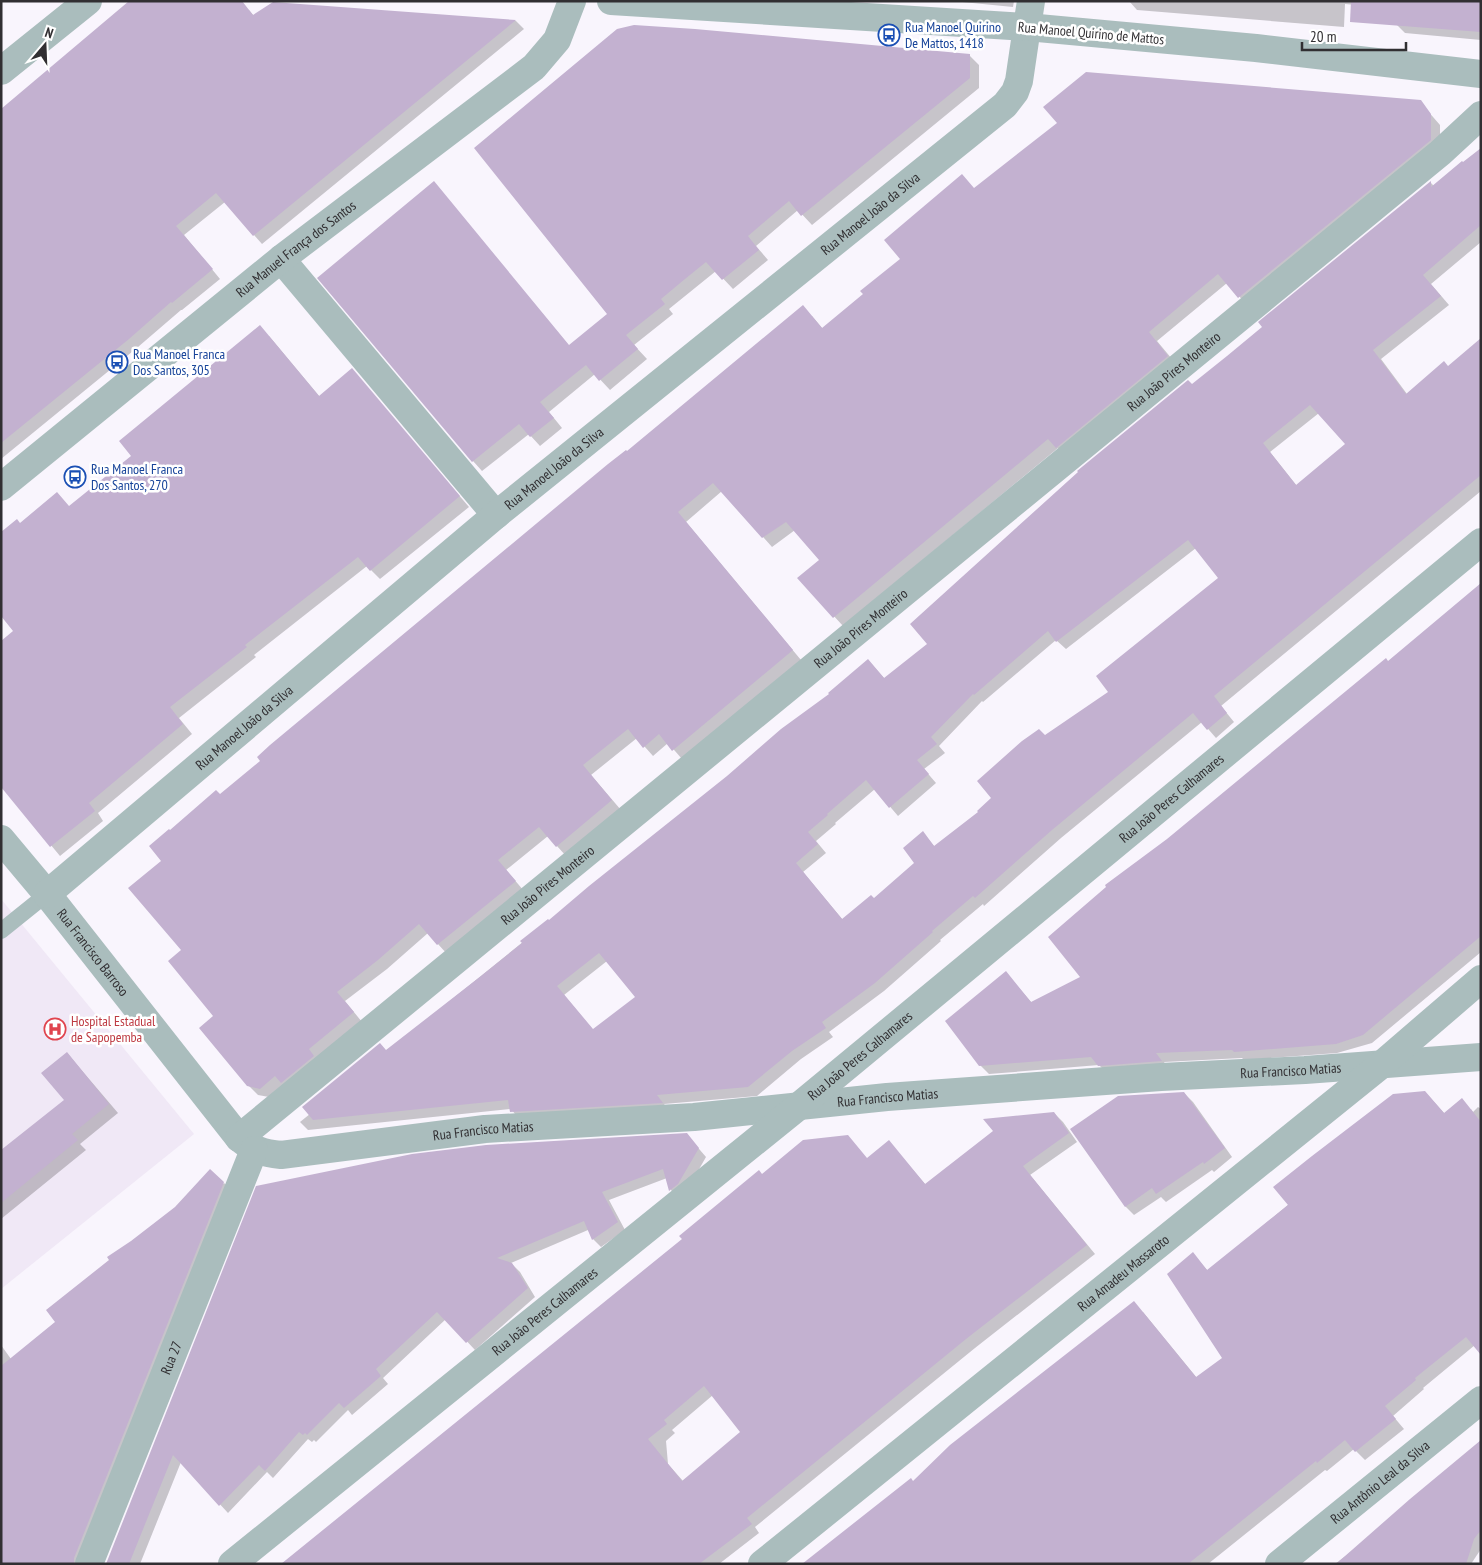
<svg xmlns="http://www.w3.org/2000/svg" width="1482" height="1565" font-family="'PT Sans Narrow',sans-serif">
	<rect width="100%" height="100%" fill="#f9f5fd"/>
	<!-- built -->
	<polygon fill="#f0e8f6" points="1,899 194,1134 1,1289"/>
	<!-- shadow -->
	<g fill="#0003" fill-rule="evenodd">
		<polygon points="952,1 1014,1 1013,7"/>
		<polygon points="1129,1 1481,1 1481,40 1405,33 1397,25 1401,9 1345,4 1344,27 1137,10"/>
		<polygon points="273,3 516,21 524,29 262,244 225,202 184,235 220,279 182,310 181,310 138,347 1,459 1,110 249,10 254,16"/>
		<polygon points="970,56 979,65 979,88 812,225 798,210 756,246 768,260 733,289 716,271 669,309 673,314 634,345 647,359 610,390 595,374 549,412 562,428 540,446 529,434 482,471 473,461 434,183 569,346"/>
		<polygon points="1420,102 1440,125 1440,149 1248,306 1227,283 1157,341 1177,365 1066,456 1058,448 843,626 799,578 821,560 795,530 772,547 722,491 686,522 801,660 682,759 668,743 653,756 637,738 591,775 621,810 566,856 548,836 506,870 524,891 447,954 428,933 387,969 345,1001 362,1022 269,1097 258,1095 248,1085 183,950 162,861 220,796 627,452 812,316 823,329 865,295 974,189"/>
		<path d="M1481,149V242L1431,284L1449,305L1381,359L1407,394L1448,368L1481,340V491L1221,706L1234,722L1216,738L1202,722L1061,838L984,906L983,904L940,940L941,941L884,991L829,1032L833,1037L801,1059L757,1096L664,1104L670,1111L520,1120L511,1109L308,1130L300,1122L830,694L868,660L885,679L928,644L1193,386L1264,327L1431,183L1434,186ZM1319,413L1347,444L1297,486L1270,452ZM1196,548L1220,578L1110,692L1045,736L980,812L935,847L923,833L916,863L874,899L843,920L803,872L826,853L816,841L836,824L835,823L875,789L898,816L936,783L924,769L945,753L939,746L982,701L983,702L1056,640L1066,649ZM607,961L637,997L593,1030L564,995Z"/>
		<polygon points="269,336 320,397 352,370 469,507 380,579 367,566 254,655 256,657 179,718 192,734 98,813 103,821 60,856 1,785 15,631 21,524 70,507 132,456"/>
		<polygon points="1481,585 1481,952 1372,1043 1337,1053 1244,1060 1242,1058 1164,1062 1169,1070 1108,1074 1099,1065 989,1074 980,1065 1006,973 1032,1003 1082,978 1168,840 1389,662"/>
		<polygon points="67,1053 118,1113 80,1144 86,1150 1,1219 1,1152 66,1100"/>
		<polygon points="1425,1092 1445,1114 1471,1109 1473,1112 1478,1107 1481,1109 1481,1343 1475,1345 1423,1388 1424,1389 1393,1416 1404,1429 1365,1460 1354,1449 1327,1471 1325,1470 1208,1564 804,1564 1143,1312 1197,1378 1224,1358 1193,1254 1208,1271"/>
		<polygon points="1184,1093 1193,1102 1232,1157 1214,1172 1212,1170 1166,1202 1161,1197 1134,1215 1126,1207 1072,1129"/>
		<path d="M1054,1113L1063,1122L1077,1142L1030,1175L1095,1254L975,1348L755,1527L759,1533L719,1564H283L762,1175L868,1159L889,1142L926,1185ZM713,1395L742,1432L683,1481L668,1464L666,1441L675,1433L672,1430Z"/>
		<polygon points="694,1143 706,1157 686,1192 678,1198 671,1190 667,1178 609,1200 625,1230 601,1247 593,1239 588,1230 511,1263 520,1272 535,1297 475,1350 446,1319 383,1378 388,1384 352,1415 348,1410 316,1442 314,1440 312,1442 308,1439 273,1478 267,1472 228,1513 181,1462 140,1564 107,1564 257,1187"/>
		<polygon points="224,1183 232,1191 83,1564 1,1564 1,1345 11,1359"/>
		<polygon points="1481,1452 1481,1549 1471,1564 1335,1564"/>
	</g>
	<!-- building -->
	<g fill="#c3b1d0" fill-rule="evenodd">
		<polygon points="129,1 242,1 253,15 273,2 516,20 253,236 216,193 176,226 213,269 172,303 171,302 129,339 1,443 1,109"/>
		<polygon points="1351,1 1481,1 1481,32 1350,22"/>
		<polygon points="634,25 695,29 970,54 970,78 801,216 789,201 748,236 759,250 722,280 706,262 685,279 661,299 665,304 626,335 638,349 599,381 586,365 540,402 554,418 530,437 519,424 472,462 317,278 434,181 569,345 607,314 474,148 617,29"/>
		<polygon points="1086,72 1421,100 1431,114 1431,140 1238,298 1218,274 1149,332 1168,356 1056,448 1048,439 833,618 797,578 819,560 786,522 762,538 713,483 678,512 793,650 672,751 659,734 643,748 628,729 583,765 612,800 556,847 539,827 498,860 516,881 437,945 419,924 378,960 337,992 354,1012 309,1049 314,1056 281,1083 275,1076 260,1089 247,1086 199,1028 213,1016 168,961 181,950 128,888 161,861 149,846 169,829 170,830 216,790 220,794 260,761 257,757 270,745 608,464 626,450 627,451 803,305 822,328 863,294 860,291 900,259 884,240 962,174 974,188 1057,123 1043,107"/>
		<path d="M1481,148V225L1423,275L1441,296L1373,350L1406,394L1444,361L1448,366L1481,338V475L1214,696L1227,713L1207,730L1193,713L1052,830L975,898L973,896L932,931L933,932L875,983L822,1022L826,1028L792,1051L748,1087L657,1095L663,1103L510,1112L508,1100L313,1120L302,1107L380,1043L386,1050L481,976L522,943L520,941L548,919L549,920L589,886L727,776L781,729L829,694L828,693L868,659L884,678L927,644L910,624L1078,472L1077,471L1188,380L1192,384L1227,356L1262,327L1258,322L1431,181V187L1462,161L1463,162ZM1310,405L1345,444L1296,485L1263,443ZM1188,540L1218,578L1096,676L1108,692L1045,735L1039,729L1022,741L977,781L991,798L977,811L978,812L934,846L923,831L903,848L914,863L874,898L871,895L842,919L796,863L818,844L808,832L828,815L827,814L866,780L889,808L929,774L917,760L937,744L931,737L973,694L974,695L1048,631L1056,642ZM599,953L635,997L593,1029L557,986Z"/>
		<polygon points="260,325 319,396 352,368 460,496 370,571 358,557 245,645 247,647 170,707 183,724 89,803 95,811 50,847 1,787 1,641 13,631 1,616 1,532 17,519 20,523 57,492 69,506 131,456 119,441"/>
		<polygon points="1481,583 1481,936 1363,1035 1336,1044 1234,1052 1232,1050 1156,1053 1162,1061 1098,1066 1091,1057 979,1066 945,1021 1006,971 1031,1002 1080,977 1048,937 1106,887 1105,885 1167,839 1386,658 1388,661"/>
		<polygon points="67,1052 109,1104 72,1134 78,1140 1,1203 1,1150 64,1100 41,1073"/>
		<polygon points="1425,1091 1444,1113 1462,1098 1481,1122 1481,1355 1466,1337 1415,1378 1416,1380 1385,1406 1396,1419 1355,1452 1345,1440 1317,1463 1316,1461 1188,1564 802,1564 911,1478 913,1481 950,1445 1134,1301 1196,1377 1222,1358 1167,1274 1193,1252 1207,1270 1288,1205 1273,1187 1312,1156 1393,1094"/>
		<polygon points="1184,1092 1225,1148 1204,1164 1203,1162 1156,1194 1152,1188 1125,1207 1070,1129 1118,1096"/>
		<path d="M1054,1112L1069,1133L1023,1166L1087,1245L966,1339L747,1518L752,1524L699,1564H281L682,1239L679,1236L759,1170L762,1174L803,1140L848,1135L867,1158L889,1140L925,1184L993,1131L983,1119ZM704,1386L740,1432L682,1481L648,1439L667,1424L664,1420Z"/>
		<polygon points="687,1133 699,1148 678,1184 669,1191 663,1169 602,1192 618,1222 592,1240 584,1221 497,1258 512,1263 528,1288 466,1343 437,1312 376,1369 381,1376 344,1408 339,1403 307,1435 305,1433 303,1435 299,1432 265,1471 259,1465 219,1506 173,1455 129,1564 106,1564 256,1186 412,1154 486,1145"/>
		<polygon points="210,1169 224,1182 74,1558 74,1564 1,1564 1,1366 55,1322 46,1310 109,1260 107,1257 131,1241 175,1207"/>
		<polygon points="1481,1440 1481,1530 1474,1539 1466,1564 1336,1564 1410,1499"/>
	</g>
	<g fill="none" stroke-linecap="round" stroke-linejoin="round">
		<!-- service -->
		<polyline stroke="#aabdbd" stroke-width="16" points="1,931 47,894"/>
		<!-- minor -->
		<g stroke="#aabdbd" stroke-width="28">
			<polyline points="1,71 88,1"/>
			<polyline points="281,259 496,515"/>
			<path id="s1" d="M1,839L47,894L239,1138C254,1150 262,1153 281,1155L485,1129L694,1117L887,1097L1161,1077L1305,1070L1481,1057"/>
			<path id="s2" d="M47,894L496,515L1005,105L1015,92L1019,81L1027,27L1256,48L1481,74"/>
			<path id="s3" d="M239,1138L1440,153L1481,115"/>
			<path id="s4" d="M89,1564L254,1150"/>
			<path id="s5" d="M232,1564L799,1106L1481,542"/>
			<path id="s6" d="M762,1564L1381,1065L1481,979"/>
			<path id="s7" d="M1279,1564L1481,1400"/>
		</g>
		<!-- tertiary -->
		<g stroke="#aabdbd" stroke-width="28">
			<polyline points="611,1 1027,27 1031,1"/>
			<path id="s8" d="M1,487L281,259L534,67L557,40L572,1"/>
		</g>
	</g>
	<!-- icons -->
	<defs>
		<g id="bus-ring" transform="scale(1.125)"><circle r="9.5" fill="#fff" stroke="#1a4fb4" stroke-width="1.5"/><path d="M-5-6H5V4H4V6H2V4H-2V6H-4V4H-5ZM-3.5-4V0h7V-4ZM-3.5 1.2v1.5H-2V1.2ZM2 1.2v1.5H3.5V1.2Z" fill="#1a4fb4"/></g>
		<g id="hospital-ring" transform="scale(1.125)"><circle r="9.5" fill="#fff" stroke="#e0444e" stroke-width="1.5"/><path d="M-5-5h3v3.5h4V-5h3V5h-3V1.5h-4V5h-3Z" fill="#e0444e"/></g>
	</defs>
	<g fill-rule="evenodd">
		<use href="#bus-ring" x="889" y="35"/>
		<use href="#bus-ring" x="117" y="362"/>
		<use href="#bus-ring" x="75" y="477"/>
		<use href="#hospital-ring" x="55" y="1029"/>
	</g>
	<g text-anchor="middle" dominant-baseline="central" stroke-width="5" stroke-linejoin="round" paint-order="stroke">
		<!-- transit labels -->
		<g font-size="14" fill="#164399" stroke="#fff" text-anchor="start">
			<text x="905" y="27">Rua Manoel Quirino<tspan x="905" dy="16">De Mattos, 1418</tspan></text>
			<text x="133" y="354">Rua Manoel Franca<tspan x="133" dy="16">Dos Santos, 305</tspan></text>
			<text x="91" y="469">Rua Manoel Franca<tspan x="91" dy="16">Dos Santos, 270</tspan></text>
		</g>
		<!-- street labels -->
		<g font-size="14" fill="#312f32" stroke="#fff">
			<text transform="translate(1091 33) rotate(5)">Rua Manoel Quirino de Mattos</text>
			<text stroke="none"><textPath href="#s2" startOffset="1068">Rua Manoel João da Silva</textPath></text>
			<text stroke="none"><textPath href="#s8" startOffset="379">Rua Manuel França dos Santos</textPath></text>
			<text stroke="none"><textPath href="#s3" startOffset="1209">Rua João Pires Monteiro</textPath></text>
			<text stroke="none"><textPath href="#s2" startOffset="662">Rua Manoel João da Silva</textPath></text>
			<text stroke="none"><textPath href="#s3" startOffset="804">Rua João Pires Monteiro</textPath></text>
			<text stroke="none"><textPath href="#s2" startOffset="258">Rua Manoel João da Silva</textPath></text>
			<text stroke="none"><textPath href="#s5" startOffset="1212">Rua João Peres Calhamares</textPath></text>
			<text stroke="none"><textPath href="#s3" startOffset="399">Rua João Pires Monteiro</textPath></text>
			<text stroke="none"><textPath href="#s1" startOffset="146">Rua Francisco Barroso</textPath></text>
			<text stroke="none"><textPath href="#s5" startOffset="808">Rua João Peres Calhamares</textPath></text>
			<text stroke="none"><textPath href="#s1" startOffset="1442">Rua Francisco Matias</textPath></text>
			<text stroke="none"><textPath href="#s1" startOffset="1038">Rua Francisco Matias</textPath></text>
			<text stroke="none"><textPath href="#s1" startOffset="632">Rua Francisco Matias</textPath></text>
			<text stroke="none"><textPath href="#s6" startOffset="464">Rua Amadeu Massaroto</textPath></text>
			<text stroke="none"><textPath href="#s5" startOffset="402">Rua João Peres Calhamares</textPath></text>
			<text stroke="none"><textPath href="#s4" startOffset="222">Rua 27</textPath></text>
			<text stroke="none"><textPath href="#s7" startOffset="130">Rua Antônio Leal da Silva</textPath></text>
		</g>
		<!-- health labels -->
		<g font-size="14" fill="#be3a42" stroke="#fff" text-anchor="start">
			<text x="71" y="1021">Hospital Estadual<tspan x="71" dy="16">de Sapopemba</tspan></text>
		</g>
	</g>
	<!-- border -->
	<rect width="1482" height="1565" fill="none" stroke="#312f32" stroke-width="5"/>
	<!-- north arrow -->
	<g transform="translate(45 45) rotate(19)" stroke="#ffffff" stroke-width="4" paint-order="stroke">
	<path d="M0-4L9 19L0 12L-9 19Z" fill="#312f32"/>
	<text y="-8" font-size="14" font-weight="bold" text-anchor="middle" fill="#312f32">N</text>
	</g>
	<!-- scale -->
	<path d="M1302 42v8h104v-8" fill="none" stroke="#312f32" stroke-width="2.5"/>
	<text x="1310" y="42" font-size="15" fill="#312f32" stroke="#ffffff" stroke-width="4" paint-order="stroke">20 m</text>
</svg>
